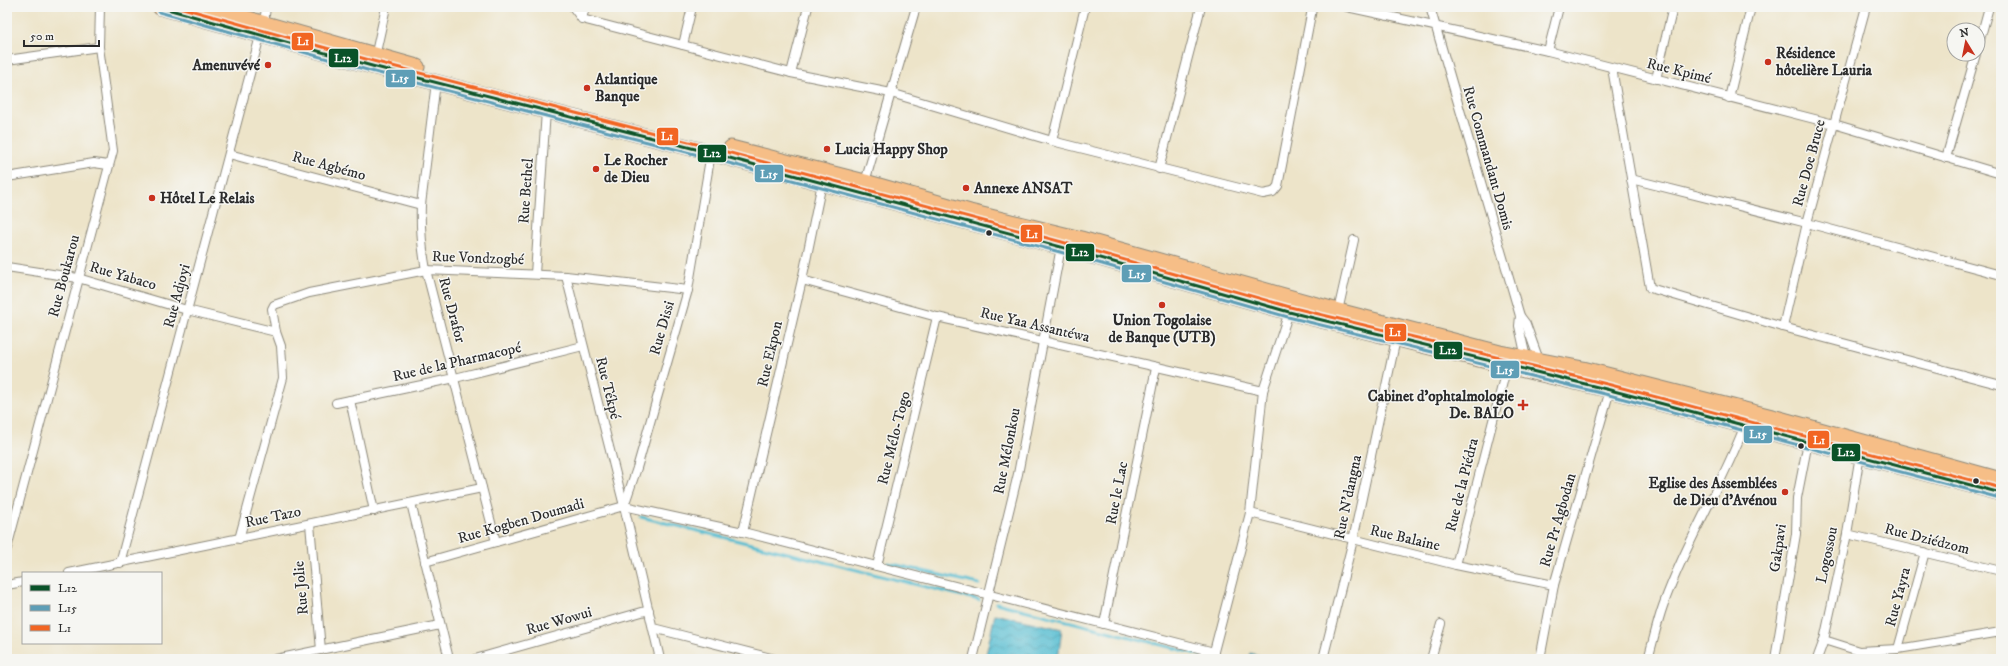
<svg xmlns="http://www.w3.org/2000/svg" width="2008" height="666" font-family="'IM FELL DW Pica',serif">
	<defs>
		<pattern id="water-waves" width="16" height="10" patternUnits="userSpaceOnUse"><rect width="16" height="10" fill="#55bdd2"/><path d="M0 5q4-4 8 0t8 0" fill="none" stroke="#479aab"/></pattern>
	</defs>
	<rect width="100%" height="100%" fill="#f6f6f2"/>
	<filter id="ink" filterUnits="userSpaceOnUse"><feTurbulence type="fractalNoise" baseFrequency=".025" numOctaves="2"/><feDisplacementMap in="SourceGraphic" scale="8" xChannelSelector="R" yChannelSelector="G"/><feConvolveMatrix kernelMatrix="1 2 1 2 8 2 1 2 1" color-interpolation-filters="sRGB"/></filter>
	<filter id="wash" filterUnits="userSpaceOnUse"><feTurbulence type="fractalNoise" baseFrequency=".012" numOctaves="4" result="noise"/><feDisplacementMap in="SourceGraphic" scale="16" xChannelSelector="R" yChannelSelector="G"/><feGaussianBlur stdDeviation="0.9" result="paint"/><feColorMatrix in="noise" values="0 0 0 0 0 0 0 0 0 0 0 0 0 0 0 0 0 1.4 0 .05"/><feComposite in="paint" operator="in"/></filter>
	<g filter="url(#wash)">
		<rect width="100%" height="100%" fill="#ede4c9"/>
		<!-- water -->
		<g fill="url(#water-waves)" stroke="#40747e">
			<polygon points="995,614 1062,629 1058,659 985,659"/>
			<polygon points="1250,653 1266,657 1267,659 1249,659"/>
		</g>
		<g fill="none" stroke-linecap="round" stroke-linejoin="round">
			<!-- stream -->
			<g stroke="#55bdd2" stroke-width="3">
				<polyline points="641,517 979,600"/>
				<polyline points="888,563 979,584"/>
				<polyline points="996,603 1201,655"/>
			</g>
		</g>
	</g>
	<g filter="url(#ink)">
		<g fill="none" stroke-linecap="round" stroke-linejoin="round">
			<!-- street casing -->
			<g stroke="#8c887a" stroke-width="10">
				<g id="street">
					<polyline points="573,7 582,19 791,73 891,93 1052,141 1263,194 1273,192 1278,186 1312,9"/>
					<polyline points="1347,7 1548,51 1834,124 2001,174"/>
					<polyline points="1430,7 1520,316 1519,326 1526,358"/>
					<polyline points="582,19 585,7"/>
					<polyline points="264,24 266,7"/>
					<polyline points="683,45 692,7"/>
					<polyline points="1978,47 1989,7"/>
					<polyline points="1548,51 1559,7"/>
					<polyline points="375,57 386,7"/>
					<polyline points="7,60 99,47"/>
					<polyline points="1612,68 1650,288 1783,327 2001,385"/>
					<polyline points="791,73 808,7"/>
					<polyline points="1656,79 1673,7"/>
					<path d="M436,82L421,205C420,228 422,248 426,270L496,542"/>
					<polyline points="1729,98 1751,7"/>
					<polyline points="1052,141 1085,7"/>
					<polyline points="229,154 421,205"/>
					<polyline points="1946,158 1976,54"/>
					<polyline points="1159,169 1201,7"/>
					<polyline points="7,177 94,163 108,165"/>
					<polyline points="1631,179 1807,223 2001,275"/>
					<polyline points="865,182 916,7"/>
					<polyline points="7,267 78,278 187,310 276,332"/>
					<polyline points="535,274 546,111"/>
					<polyline points="566,276 624,506 660,659"/>
					<polyline points="802,280 937,317 1263,391"/>
					<polyline points="1338,311 1354,240"/>
					<polyline points="1520,316 1526,324 1539,360"/>
					<polyline points="1783,327 1807,223 1866,7"/>
					<polyline points="350,400 374,511"/>
					<polyline points="336,403 455,378 583,346"/>
					<polyline points="411,503 449,659"/>
					<polyline points="624,506 637,468 688,290 711,153"/>
					<polyline points="1250,513 1456,565 1554,585"/>
					<polyline points="310,524 321,650"/>
					<polyline points="743,532 802,280 822,183"/>
					<polyline points="1847,534 2001,571"/>
					<polyline points="239,539 283,378 281,346 276,332 272,309 274,305 309,293 426,270 566,276 688,290"/>
					<polyline points="7,548 113,151 99,47 100,7"/>
					<polyline points="425,562 624,506 743,532 1214,652"/>
					<polyline points="120,563 260,36"/>
					<polyline points="1456,565 1507,366"/>
					<polyline points="877,566 937,317"/>
					<polyline points="69,573 482,488"/>
					<polyline points="7,585 23,582"/>
					<polyline points="1104,624 1156,368"/>
					<polyline points="653,628 775,659"/>
					<polyline points="1824,640 1859,651 1898,649 2001,632"/>
					<polyline points="1898,649 1925,552"/>
					<polyline points="276,659 440,625"/>
					<polyline points="475,659 649,610"/>
					<polyline points="973,659 1018,474 1061,247"/>
					<polyline points="1212,659 1250,513 1263,391 1289,312"/>
					<polyline points="1323,659 1353,540 1396,339"/>
					<polyline points="1431,659 1441,624"/>
					<polyline points="1540,659 1554,585 1610,390"/>
					<path d="M1648,659C1653,642 1657,623 1663,606C1685,544 1721,487 1745,425"/>
					<polyline points="1775,659 1796,534 1797,498 1808,442"/>
					<polyline points="1817,659 1824,640 1847,534 1860,455"/>
				</g>
			</g>
			<!-- highway casing -->
			<g stroke="#8c887a" stroke-width="17">
				<g id="highway">
					<polyline points="160,7 372,66 711,153 1061,247 1289,312 1507,366 1610,390 2001,493"/>
					<polyline points="206,7 417,67"/>
					<polyline points="731,148 865,182 970,212 1081,239 1338,311 1500,353 1583,369 1776,418 2001,480"/>
				</g>
			</g>
			<!-- street -->
			<use href="#street" stroke="#fff" stroke-width="8"/>
			<!-- highway -->
			<use href="#highway" stroke="#f6be87" stroke-width="15"/>
			<!-- bus-1 casing -->
			<g stroke="#f6f6f2" stroke-width="6">
				<polyline id="bus-1" points="160,7 372,66 711,153 1061,247 1289,312 1610,390 2001,493"/>
			</g>
			<!-- bus-2 casing -->
			<g stroke="#f6f6f2" stroke-width="6">
				<polyline id="bus-2" points="159,12 371,71 710,158 1060,252 1288,317 1609,395 2000,498"/>
			</g>
			<!-- bus-3 casing -->
			<g stroke="#f6f6f2" stroke-width="6">
				<polyline id="bus-3" points="179,7 373,61 712,148 1062,242 1290,307 1611,385 2001,488"/>
			</g>
			<!-- bus-1 -->
			<use href="#bus-1" stroke="#095228" stroke-width="3"/>
			<!-- bus-2 -->
			<use href="#bus-2" stroke="#5e9eb6" stroke-width="3"/>
			<!-- bus-3 -->
			<use href="#bus-3" stroke="#f26522" stroke-width="3"/>
		</g>
	</g>
	<!-- markers -->
	<g fill="#c8321e" stroke="#f6f6f2" stroke-width="1.5">
		<circle cx="1768" cy="62" r="4"/>
		<circle cx="268" cy="65" r="4"/>
		<circle cx="587" cy="88" r="4"/>
		<circle cx="827" cy="149" r="4"/>
		<circle cx="596" cy="169" r="4"/>
		<circle cx="966" cy="188" r="4"/>
		<circle cx="152" cy="198" r="4"/>
		<circle cx="1162" cy="305" r="4"/>
		<path d="M1521 399h4v4h4v4h-4v4h-4v-4h-4v-4h4z"/>
		<circle cx="1785" cy="492" r="4"/>
	</g>
	<g fill="#2b2b2b" stroke="#f6f6f2" stroke-width="1.5">
		<circle cx="989" cy="233" r="3.5"/>
		<circle cx="1801" cy="446" r="3.5"/>
		<circle cx="1976" cy="481" r="3.5"/>
	</g>
	<g text-anchor="middle" dominant-baseline="central" stroke-width="3" stroke-linejoin="round" paint-order="stroke">
		<!-- poi labels -->
		<g font-size="15" font-weight="bold" fill="#2b2b2b" stroke="#f6f6f2" text-anchor="start">
			<text x="1776" y="53">Résidence<tspan x="1776" dy="17">hôtelière Lauria</tspan></text>
			<text x="260" y="65" text-anchor="end">Amenuvévé</text>
			<text x="595" y="79">Atlantique<tspan x="595" dy="17">Banque</tspan></text>
			<text x="835" y="149">Lucia Happy Shop</text>
			<text x="604" y="160">Le Rocher<tspan x="604" dy="17">de Dieu</tspan></text>
			<text x="974" y="188">Annexe ANSAT</text>
			<text x="160" y="198">Hôtel Le Relais</text>
			<text x="1162" y="320" text-anchor="middle">Union Togolaise<tspan x="1162" dy="17">de Banque (UTB)</tspan></text>
			<text x="1514" y="396" text-anchor="end">Cabinet d'ophtalmologie<tspan x="1514" dy="17">De. BALO</tspan></text>
			<text x="1777" y="483" text-anchor="end">Eglise des Assemblées<tspan x="1777" dy="17">de Dieu d'Avénou</tspan></text>
		</g>
		<!-- street labels -->
		<g font-size="15" fill="#2b2b2b" stroke="#f6f6f2">
			<text transform="translate(1679 71) rotate(14)">Rue Kpimé</text>
			<text transform="translate(1488 158) rotate(74)">Rue Commandant Domis</text>
			<text transform="translate(1809 163) rotate(-75)">Rue Doe Bruce</text>
			<text transform="translate(329 166) rotate(15)">Rue Agbémo</text>
			<text transform="translate(526 191) rotate(-86)">Rue Bethel</text>
			<text transform="translate(478 258) rotate(2)">Rue Vondzogbé</text>
			<text transform="translate(64 276) rotate(-75)">Rue Boukarou</text>
			<text transform="translate(123 276) rotate(16)">Rue Yabaco</text>
			<text transform="translate(177 296) rotate(-75)">Rue Adjoyi</text>
			<text transform="translate(452 310) rotate(75)">Rue Drafor</text>
			<text transform="translate(1035 325) rotate(13)">Rue Yaa Assantéwa</text>
			<text transform="translate(662 328) rotate(-74)">Rue Dissi</text>
			<text transform="translate(770 354) rotate(-77)">Rue Ekpon</text>
			<text transform="translate(457 362) rotate(-13)">Rue de la Pharmacopé</text>
			<text transform="translate(608 388) rotate(76)">Rue Tékpé</text>
			<text transform="translate(894 438) rotate(-76)">Rue Mélo-Togo</text>
			<text transform="translate(1007 451) rotate(-79)">Rue Mélonkou</text>
			<text transform="translate(1462 485) rotate(-76)">Rue de la Piédra</text>
			<text transform="translate(1117 493) rotate(-79)">Rue le Lac</text>
			<text transform="translate(1348 497) rotate(-78)">Rue N'dangna</text>
			<text transform="translate(273 517) rotate(-12)">Rue Tazo</text>
			<text transform="translate(1558 520) rotate(-74)">Rue Pr Agbodan</text>
			<text transform="translate(521 521) rotate(-16)">Rue Kogben Doumadi</text>
			<text transform="translate(1405 538) rotate(13)">Rue Balaine</text>
			<text transform="translate(1927 539) rotate(14)">Rue Dziédzom</text>
			<text transform="translate(1778 548) rotate(-82)">Gakpavi</text>
			<text transform="translate(1827 555) rotate(-78)">Logossou</text>
			<text transform="translate(301 588) rotate(-95)">Rue Jolie</text>
			<text transform="translate(1898 597) rotate(-75)">Rue Yayra</text>
			<text transform="translate(559 621) rotate(-16)">Rue Wowui</text>
		</g>
	</g>
	<g stroke="#f6f6f2" stroke-width="1.5">
		<rect x="291" y="32" width="23" height="19" rx="4" fill="#f26522"/>
		<rect x="328" y="48" width="31" height="20" rx="4" fill="#095228"/>
		<rect x="385" y="69" width="31" height="19" rx="4" fill="#5e9eb6"/>
		<rect x="656" y="127" width="23" height="19" rx="4" fill="#f26522"/>
		<rect x="697" y="144" width="30" height="19" rx="4" fill="#095228"/>
		<rect x="754" y="164" width="30" height="19" rx="4" fill="#5e9eb6"/>
		<rect x="1020" y="224" width="23" height="19" rx="4" fill="#f26522"/>
		<rect x="1065" y="243" width="30" height="19" rx="4" fill="#095228"/>
		<rect x="1121" y="264" width="31" height="19" rx="4" fill="#5e9eb6"/>
		<rect x="1384" y="323" width="23" height="19" rx="4" fill="#f26522"/>
		<rect x="1433" y="341" width="30" height="19" rx="4" fill="#095228"/>
		<rect x="1490" y="360" width="30" height="19" rx="4" fill="#5e9eb6"/>
		<rect x="1743" y="425" width="30" height="19" rx="4" fill="#5e9eb6"/>
		<rect x="1807" y="430" width="23" height="19" rx="4" fill="#f26522"/>
		<rect x="1831" y="443" width="30" height="19" rx="4" fill="#095228"/>
	</g>
	<g font-size="11" text-anchor="middle" font-weight="bold" fill="#fff">
		<text x="303" y="45">L1</text>
		<text x="343" y="62">L12</text>
		<text x="400" y="82">L15</text>
		<text x="667" y="140">L1</text>
		<text x="712" y="157">L12</text>
		<text x="769" y="178">L15</text>
		<text x="1032" y="238">L1</text>
		<text x="1080" y="256">L12</text>
		<text x="1137" y="278">L15</text>
		<text x="1395" y="336">L1</text>
		<text x="1448" y="354">L12</text>
		<text x="1505" y="374">L15</text>
		<text x="1758" y="438">L15</text>
		<text x="1819" y="444">L1</text>
		<text x="1846" y="456">L12</text>
	</g>
	<!-- margin -->
	<rect width="2008" height="666" fill="none" stroke="#f6f6f2" stroke-width="24"/>
	<!-- legend -->
	<rect x="22" y="572" width="140" height="72" fill="#f6f6f2" stroke="#a5a5a2"/>
	<rect x="30" y="585" width="20" height="6" fill="#095228" stroke="#a5a5a2"/>
	<text x="58" y="592" font-size="12" fill="#2b2b2b">L12</text>
	<rect x="30" y="605" width="20" height="6" fill="#5e9eb6" stroke="#a5a5a2"/>
	<text x="58" y="612" font-size="12" fill="#2b2b2b">L15</text>
	<rect x="30" y="625" width="20" height="6" fill="#f26522" stroke="#a5a5a2"/>
	<text x="58" y="632" font-size="12" fill="#2b2b2b">L1</text>
	<!-- north arrow -->
	<g transform="translate(1966 42) rotate(350)"><circle r="19" fill="#f6f6f2" stroke="#a5a5a2"/>
	<path d="M0-3L7 15L0 10L-7 15Z" fill="#c8321e"/>
	<text y="-6" font-size="11" font-weight="bold" text-anchor="middle" fill="#2b2b2b">N</text>
	</g>
	<!-- scale -->
	<path d="M24 40v6h75v-6" fill="none" stroke="#2b2b2b" stroke-width="2"/>
	<text x="30" y="40" font-size="12" fill="#2b2b2b" stroke="#f6f6f2" stroke-width="3" paint-order="stroke">50 m</text>
</svg>
